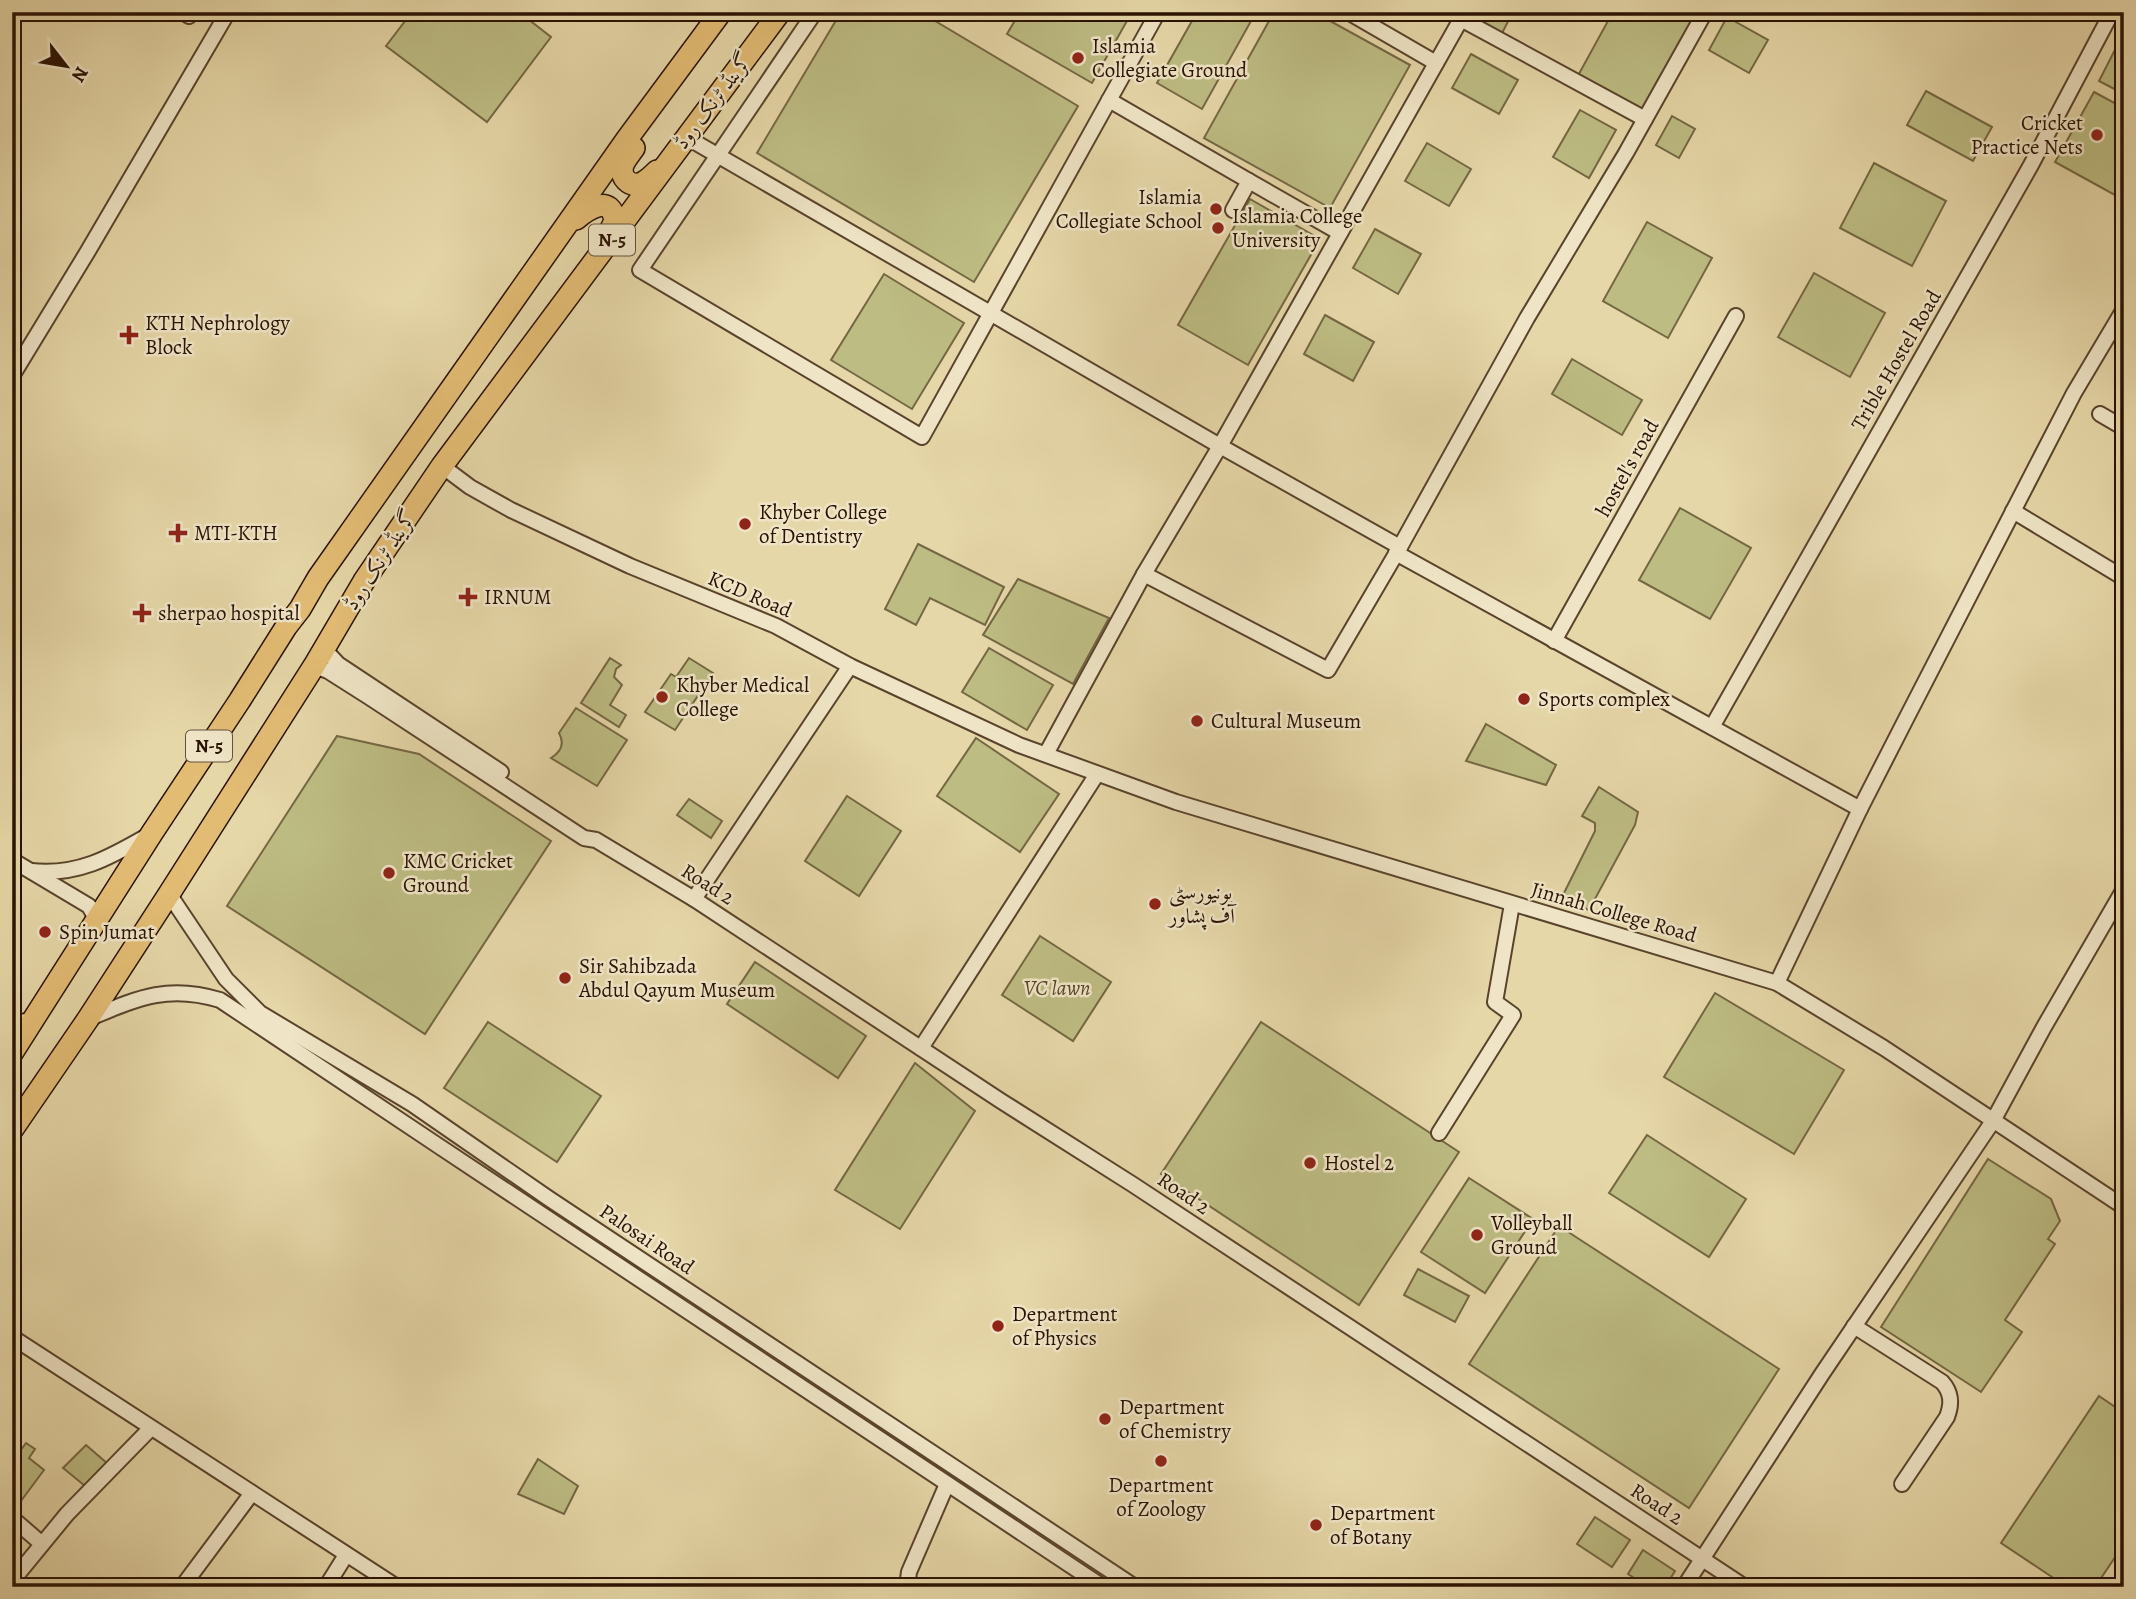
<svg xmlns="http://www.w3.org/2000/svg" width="2136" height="1599" font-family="Alegreya,Amiri,serif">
	<rect width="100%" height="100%" fill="#e6d7a8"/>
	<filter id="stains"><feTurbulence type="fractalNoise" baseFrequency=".00286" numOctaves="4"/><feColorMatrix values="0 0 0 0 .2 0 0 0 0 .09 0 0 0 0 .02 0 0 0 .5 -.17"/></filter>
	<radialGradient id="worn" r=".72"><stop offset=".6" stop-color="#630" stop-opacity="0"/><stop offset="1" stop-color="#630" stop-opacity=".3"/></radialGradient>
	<!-- green -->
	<g fill="#bdbc83" stroke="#746743" stroke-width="2">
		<polygon points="412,12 519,12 551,37 487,122 386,46"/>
		<polygon points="841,12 920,12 1078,106 974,282 757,153"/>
		<polygon points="1020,12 1132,12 1092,83 1007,34"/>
		<polygon points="1197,12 1256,12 1202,109 1157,83"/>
		<polygon points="1274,12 1314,12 1410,65 1330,208 1204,138"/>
		<polygon points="1465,12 1513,12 1499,39"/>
		<polygon points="1591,12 1705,12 1645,119 1575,81 1608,21"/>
		<polygon points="1727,17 1768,40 1749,73 1709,50"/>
		<polygon points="2124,32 2124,94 2099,81"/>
		<polygon points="1471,54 1518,80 1499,114 1452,88"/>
		<polygon points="1926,91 1992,127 1973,161 1907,125"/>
		<polygon points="2094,92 2124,108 2124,200 2055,162"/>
		<polygon points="1580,110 1616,130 1589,178 1553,157"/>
		<polygon points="1672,116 1695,129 1679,158 1656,145"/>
		<polygon points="1427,143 1471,169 1449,206 1405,181"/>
		<polygon points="1874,163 1946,201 1912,266 1840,228"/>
		<polygon points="1250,199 1320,239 1248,365 1178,325"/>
		<polygon points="1647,222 1712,258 1668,338 1603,301"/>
		<polygon points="1375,229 1421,254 1398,294 1353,268"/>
		<polygon points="1814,273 1885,313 1850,377 1778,337"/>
		<polygon points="884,274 964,323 912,409 831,360"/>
		<polygon points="1325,315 1374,342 1353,381 1304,354"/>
		<polygon points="1572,359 1642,400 1622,435 1552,394"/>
		<polygon points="1680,508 1751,548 1710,619 1639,580"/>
		<polygon points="918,544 1004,587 985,625 930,598 916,625 885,609"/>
		<polygon points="1018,579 1109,618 1073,684 983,635"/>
		<polygon points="989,648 1053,685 1027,730 962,692"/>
		<polygon points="610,658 621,665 616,669 614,677 622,685 610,705 626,715 619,727 581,703"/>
		<polygon points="689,658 713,673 675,730 645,712 671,674 676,677"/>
		<path d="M576,708L627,740L597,786L551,758C561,752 565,744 559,733Z"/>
		<polygon points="1486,724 1556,765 1546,785 1466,761"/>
		<polygon points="337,736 419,754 551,841 425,1034 227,906"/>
		<polygon points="976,738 1059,794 1020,852 937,796"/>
		<polygon points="1599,787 1638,812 1635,825 1589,910 1561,899 1595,831 1595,823 1582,816"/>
		<polygon points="847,796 901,831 859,896 805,861"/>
		<polygon points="689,799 722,821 711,838 677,815"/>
		<polygon points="1040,936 1111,982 1073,1041 1002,995"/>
		<polygon points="755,962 866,1036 838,1078 727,1004"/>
		<polygon points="1715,993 1844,1070 1794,1154 1664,1077"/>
		<polygon points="488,1022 601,1096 557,1162 444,1088"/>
		<polygon points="1261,1022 1459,1152 1359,1305 1161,1174"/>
		<polygon points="915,1063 975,1111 900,1229 835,1190"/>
		<polygon points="1647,1135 1746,1199 1709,1257 1609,1193"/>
		<polygon points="1988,1159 2051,1199 2060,1221 2048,1239 2055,1244 2005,1320 2022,1332 1981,1392 1881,1327"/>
		<polygon points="1469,1178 1533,1219 1485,1293 1421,1252"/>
		<polygon points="1559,1226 1779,1369 1689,1508 1469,1364"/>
		<polygon points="1418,1269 1469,1296 1455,1322 1404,1295"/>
		<polygon points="2099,1396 2124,1413 2124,1544 2095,1587 2067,1587 2001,1543"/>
		<polygon points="26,1443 35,1449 29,1458 44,1470 12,1513 12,1462"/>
		<polygon points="86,1445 108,1464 85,1486 63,1468"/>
		<polygon points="538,1459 578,1486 564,1514 518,1494"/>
		<polygon points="1595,1517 1630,1540 1612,1567 1577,1544"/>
		<polygon points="1643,1550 1675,1571 1665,1587 1648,1587 1628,1574"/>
	</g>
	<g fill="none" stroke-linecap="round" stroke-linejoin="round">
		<!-- minor casing -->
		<g stroke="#59432c" stroke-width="18">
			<g id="minor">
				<polyline points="182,12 189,16"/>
				<polyline points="815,12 640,270 922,437 1158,12"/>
				<polyline points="1348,12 1436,63"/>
				<polyline points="1461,19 1645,119"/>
				<polyline points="1109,100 1249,181"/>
				<polyline points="686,137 1220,446 1400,547"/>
				<polyline points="1233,210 1249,181 1340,233"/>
				<polyline points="12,376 88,251 228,12"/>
				<polyline points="2100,414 2124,428"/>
				<polyline points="442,466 470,487 511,510 630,566 776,626 850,666 1019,745 1176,802 1777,983 1884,1048 2124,1207"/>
				<polyline points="2013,511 2124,578"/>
				<polyline points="1396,553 1860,809"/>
				<polyline points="1144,574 1328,670 1400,547 1527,318 1626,153 1705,12"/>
				<polyline points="1554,641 1736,316"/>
				<polyline points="324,649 338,664 501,772"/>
				<polyline points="314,666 328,671 369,697 584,838 596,840 694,899 1001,1101 1132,1184 1745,1587"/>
				<polyline points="1712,727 2031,165 2112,12"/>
				<polyline points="1046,754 1144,574 1220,446 1465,12"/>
				<polyline points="12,860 89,906 94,915 95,923"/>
				<path d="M31,871C77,876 109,858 147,836"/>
				<polyline points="169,894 226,979 260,1013 412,1104 548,1198 1135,1587"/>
				<polyline points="694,899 850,666"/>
				<polyline points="1777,983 1860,809 1907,717 2074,393 2124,309"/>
				<path d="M90,1018C138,998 168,984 220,1000C514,1196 807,1393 1103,1587"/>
				<polyline points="12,1026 21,1022 33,1020"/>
				<polyline points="921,1048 1097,774"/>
				<polyline points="1439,1133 1513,1015 1495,1002 1512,904"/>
				<path d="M1854,1326L1942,1382C1952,1393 1952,1404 1947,1417L1902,1484"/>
				<polyline points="12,1337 397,1587"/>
				<polyline points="12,1518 42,1544"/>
				<polyline points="12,1581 67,1514 151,1428"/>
				<polyline points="182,1587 252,1493"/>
				<polyline points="326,1587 346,1555"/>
				<polyline points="907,1587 909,1572 947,1484"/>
				<polyline points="1684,1587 1822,1374 1993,1121 2044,1027 2124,889"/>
			</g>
		</g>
		<!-- highway casing -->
		<g stroke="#2a1203" stroke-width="24">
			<g id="highway">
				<path d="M634,148C630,154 623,161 622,169C622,173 623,177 626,180C637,191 649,179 657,171"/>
				<path d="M576,219C589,208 611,194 615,221L606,239"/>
				<polyline points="12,1053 152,833 240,700 286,627 300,609 318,578 627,139 721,12"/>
				<polyline points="12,1130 88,1019 169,894 314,666 364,581 442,466 780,12"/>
			</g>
		</g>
		<!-- minor -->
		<use href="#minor" stroke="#efe5c6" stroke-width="14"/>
		<!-- highway -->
		<use href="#highway" stroke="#e3bc74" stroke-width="21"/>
	</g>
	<!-- markers -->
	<g fill="#8f2418" stroke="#efe5c6" stroke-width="2.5">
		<circle cx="1078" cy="58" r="7"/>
		<circle cx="2097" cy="135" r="7"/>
		<circle cx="1216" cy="209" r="7"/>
		<circle cx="1218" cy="228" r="7"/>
		<path d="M125.5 324.5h7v7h7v7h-7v7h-7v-7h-7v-7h7z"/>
		<circle cx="745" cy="524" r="7"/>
		<path d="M174.5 522.5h7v7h7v7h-7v7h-7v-7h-7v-7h7z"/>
		<path d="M464.5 586.5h7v7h7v7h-7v7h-7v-7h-7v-7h7z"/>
		<path d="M138.5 602.5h7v7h7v7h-7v7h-7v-7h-7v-7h7z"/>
		<circle cx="662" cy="697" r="7"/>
		<circle cx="1524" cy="699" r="7"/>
		<circle cx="1197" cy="721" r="7"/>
		<circle cx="389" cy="873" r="7"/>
		<circle cx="1155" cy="904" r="7"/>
		<circle cx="45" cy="932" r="7"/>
		<circle cx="565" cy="978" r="7"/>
		<circle cx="1310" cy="1163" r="7"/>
		<circle cx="1477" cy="1235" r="7"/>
		<circle cx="998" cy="1326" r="7"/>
		<circle cx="1105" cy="1419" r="7"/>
		<circle cx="1161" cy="1461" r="7"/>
		<circle cx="1316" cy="1525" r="7"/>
	</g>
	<g text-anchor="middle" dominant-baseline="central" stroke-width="5" stroke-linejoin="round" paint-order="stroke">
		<!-- shield labels -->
		<g fill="#efe5c6" stroke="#65513e" stroke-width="2">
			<rect x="589" y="224.5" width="46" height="31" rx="5"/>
			<rect x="186" y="730.5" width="46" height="31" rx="5"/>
		</g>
		<g font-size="19" font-weight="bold" fill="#2a1203">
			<text x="612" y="240">N-5</text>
			<text x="209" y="746">N-5</text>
		</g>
		<!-- poi labels -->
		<g font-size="21" fill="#2a1203" stroke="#efe5c6" text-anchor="start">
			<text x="1092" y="46">Islamia<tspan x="1092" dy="24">Collegiate Ground</tspan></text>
			<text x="2083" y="123" text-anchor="end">Cricket<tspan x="2083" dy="24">Practice Nets</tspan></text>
			<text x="1202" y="197" text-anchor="end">Islamia<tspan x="1202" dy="24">Collegiate School</tspan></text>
			<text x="1232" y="216">Islamia College<tspan x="1232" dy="24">University</tspan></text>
			<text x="145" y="323">KTH Nephrology<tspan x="145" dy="24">Block</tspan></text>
			<text x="759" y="512">Khyber College<tspan x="759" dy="24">of Dentistry</tspan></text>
			<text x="194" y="533">MTI-KTH</text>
			<text x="484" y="597">IRNUM</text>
			<text x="158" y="613">sherpao hospital</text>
			<text x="676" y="685">Khyber Medical<tspan x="676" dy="24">College</tspan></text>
			<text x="1538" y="699">Sports complex</text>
			<text x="1211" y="721">Cultural Museum</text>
			<text x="403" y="861">KMC Cricket<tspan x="403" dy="24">Ground</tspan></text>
			<text x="1169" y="892">یونیورسٹی<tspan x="1169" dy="24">آف پشاور</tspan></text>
			<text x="59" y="932">Spin Jumat</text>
			<text x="579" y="966">Sir Sahibzada<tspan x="579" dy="24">Abdul Qayum Museum</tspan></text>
			<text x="1324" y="1163">Hostel 2</text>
			<text x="1491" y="1223">Volleyball<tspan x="1491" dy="24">Ground</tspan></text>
			<text x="1012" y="1314">Department<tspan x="1012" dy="24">of Physics</tspan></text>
			<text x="1119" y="1407">Department<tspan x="1119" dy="24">of Chemistry</tspan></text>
			<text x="1161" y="1485" text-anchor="middle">Department<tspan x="1161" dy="24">of Zoology</tspan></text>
			<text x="1330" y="1513">Department<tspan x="1330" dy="24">of Botany</tspan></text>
		</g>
		<!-- street labels -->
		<g font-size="21" fill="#2a1203" stroke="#efe5c6">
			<text transform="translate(713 101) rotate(-53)">گرینڈ ٹرنک روڈ</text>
			<text transform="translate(1896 360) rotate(-60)">Trible Hostel Road</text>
			<text transform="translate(1627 468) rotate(-61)">hostel's road</text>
			<text transform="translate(380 560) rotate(-57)">گرینڈ ٹرنک روڈ</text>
			<text transform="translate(750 594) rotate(23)">KCD Road</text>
			<text transform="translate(708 884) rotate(32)">Road 2</text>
			<text transform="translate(1614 912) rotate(16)">Jinnah College Road</text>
			<text transform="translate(1184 1193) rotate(34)">Road 2</text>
			<text transform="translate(647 1239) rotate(34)">Palosai Road</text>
			<text transform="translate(1657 1504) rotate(33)">Road 2</text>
		</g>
		<!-- park labels -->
		<g font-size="21" font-style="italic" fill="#564529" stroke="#efe5c6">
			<text x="1057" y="988">VC lawn</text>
		</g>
	</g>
	<!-- margin -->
	<rect width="2136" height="1599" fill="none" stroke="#e6d7a8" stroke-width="42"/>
	<rect x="14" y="14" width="2108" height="1571" fill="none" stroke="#2a1203" stroke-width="3.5"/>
	<rect x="21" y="21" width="2094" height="1557" fill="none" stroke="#2a1203" stroke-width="2"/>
	<!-- north arrow -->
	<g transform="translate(66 66) rotate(121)" stroke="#efe5c6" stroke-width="5" paint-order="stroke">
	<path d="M0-5L12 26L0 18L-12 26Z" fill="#2a1203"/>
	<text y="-10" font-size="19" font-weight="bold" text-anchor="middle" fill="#2a1203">N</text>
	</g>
	<rect width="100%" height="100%" filter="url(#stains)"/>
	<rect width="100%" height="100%" fill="url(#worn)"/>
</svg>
